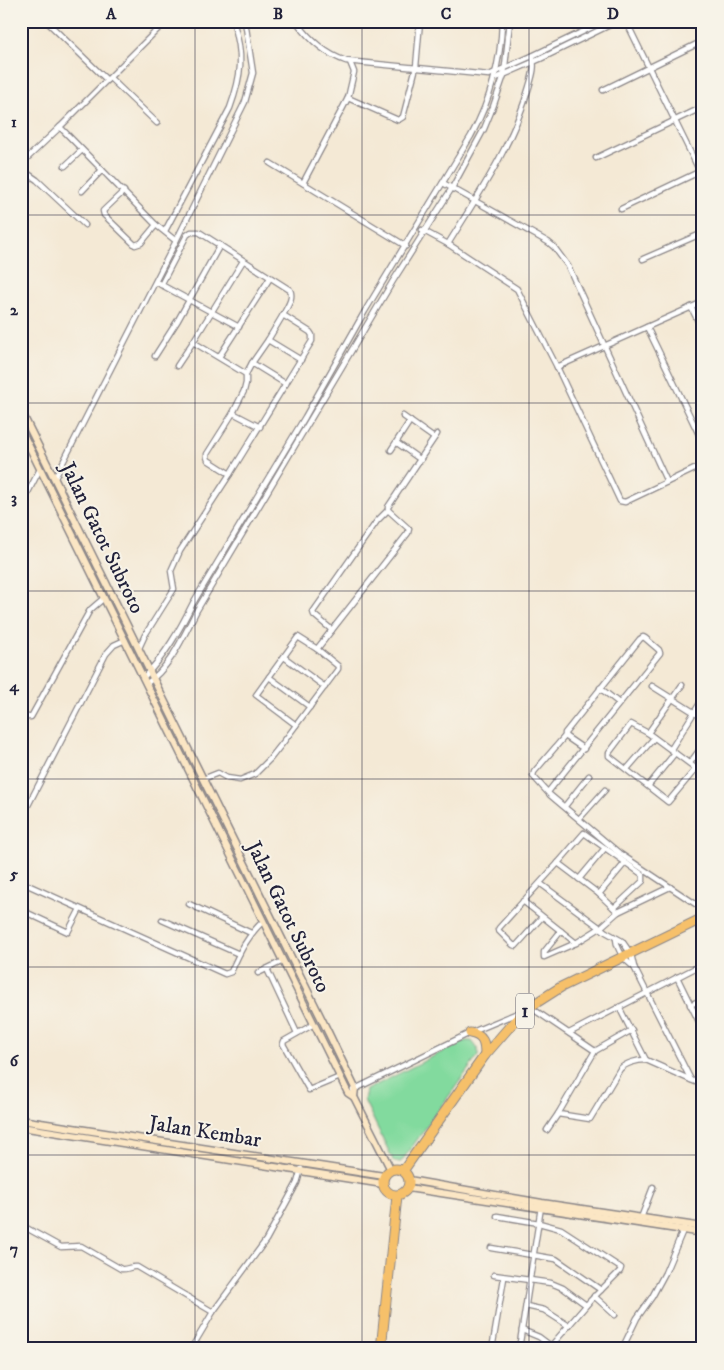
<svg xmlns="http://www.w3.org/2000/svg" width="724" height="1370" font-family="'IM FELL DW Pica',serif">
	<rect width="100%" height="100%" fill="#f7f3e8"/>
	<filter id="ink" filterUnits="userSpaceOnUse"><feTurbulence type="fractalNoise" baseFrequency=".02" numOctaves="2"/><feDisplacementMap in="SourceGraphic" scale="10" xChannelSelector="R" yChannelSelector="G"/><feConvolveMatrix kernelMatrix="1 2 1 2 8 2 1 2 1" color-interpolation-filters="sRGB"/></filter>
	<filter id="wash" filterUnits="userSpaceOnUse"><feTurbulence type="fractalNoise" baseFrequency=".0096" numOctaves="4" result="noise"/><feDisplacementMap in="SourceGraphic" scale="20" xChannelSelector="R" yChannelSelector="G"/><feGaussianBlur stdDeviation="1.12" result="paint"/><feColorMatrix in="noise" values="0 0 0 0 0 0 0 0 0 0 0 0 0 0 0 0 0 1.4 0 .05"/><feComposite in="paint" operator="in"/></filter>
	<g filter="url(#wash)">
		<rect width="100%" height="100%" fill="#f4e9d5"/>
		<!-- green -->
		<polygon fill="#82da9e" stroke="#527e6c" points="464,1041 472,1041 478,1049 478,1056 401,1162 394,1162 364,1100 366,1090"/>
	</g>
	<g filter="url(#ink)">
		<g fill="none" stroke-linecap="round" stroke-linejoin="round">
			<!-- street casing -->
			<g stroke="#8b8688" stroke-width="7">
				<g id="street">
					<polyline points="46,21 107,80"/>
					<polyline points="166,21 60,127 156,225 176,241"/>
					<path d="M296,21C309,39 325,54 346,61L489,75L532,56L605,21"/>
					<polyline points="626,21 703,178"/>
					<polyline points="110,78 157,123"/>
					<polyline points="494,79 540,59 618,21"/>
					<polyline points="603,90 703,41"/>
					<polyline points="348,98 398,120 403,117 416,67 420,21"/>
					<polyline points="596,158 703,107"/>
					<polyline points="270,163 406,246"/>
					<polyline points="21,164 60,127"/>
					<polyline points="65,166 82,150"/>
					<polyline points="21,169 37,180 85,225"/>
					<polyline points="303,183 348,98 354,72 350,62"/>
					<polyline points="443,183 548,242 554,247 568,266 667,482"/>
					<polyline points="82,191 102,170"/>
					<polyline points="124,191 103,211 104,215 135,245 141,243 156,225"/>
					<polyline points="621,209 703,170"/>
					<polyline points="422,230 448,244 517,289 557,367 620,501 625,502 703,465"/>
					<path d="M165,231L230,108C242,75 244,55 233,21"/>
					<path d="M448,244C479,194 513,144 529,87C532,77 536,66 532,56"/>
					<polyline points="643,259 703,233"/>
					<polyline points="243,261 193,342 246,374"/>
					<polyline points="158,283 239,327"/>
					<polyline points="691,307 703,331"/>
					<polyline points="647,327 703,443"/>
					<polyline points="268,340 283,315"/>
					<polyline points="155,356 178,320 220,245"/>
					<polyline points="219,357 270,278"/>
					<polyline points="252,363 268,340 301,360"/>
					<polyline points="177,366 193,342"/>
					<polyline points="557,367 703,302"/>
					<polyline points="233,413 244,391 246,383 246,374 252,363 286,384"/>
					<polyline points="403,416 434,438"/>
					<polyline points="397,443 421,460"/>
					<polyline points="391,450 410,421"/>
					<polyline points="230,474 208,460 207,457 207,454 233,413 260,427"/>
					<polyline points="55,478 176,241 245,102 253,73 245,21"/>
					<polyline points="21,506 40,469"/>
					<polyline points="332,630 314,615 313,612 377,521 388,510"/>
					<path d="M139,648L145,635L174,589L171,571L180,551L230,474L312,341V335L310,332L283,315C287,307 294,298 290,290L199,232H191L187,235L161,285"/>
					<polyline points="284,657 325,687"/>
					<polyline points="269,677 310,707"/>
					<path d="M143,678C165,656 179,631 193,603L305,417L365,311L471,136C490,101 501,62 502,21"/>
					<path d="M146,684C171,667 184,635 197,610L393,281L452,188L484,129L493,107L504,75L510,21"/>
					<polyline points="652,686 703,718"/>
					<polyline points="600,688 619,703"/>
					<polyline points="21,717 31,717 90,610 104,598"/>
					<polygon points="631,724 648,733 694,767 694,771 668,802 609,756 609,753"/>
					<polyline points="296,725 256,695 298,637 317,649"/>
					<polyline points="648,733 682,685"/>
					<polyline points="565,736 584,749"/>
					<polyline points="671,749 702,700"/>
					<polyline points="690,763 703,745"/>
					<polyline points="627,769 654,738"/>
					<polyline points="203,779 218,773 227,778 240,780 255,774 270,759 285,740 338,669 338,666 317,649 408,533 409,529 388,510 388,507 437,434"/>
					<polyline points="649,785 675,753"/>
					<polyline points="548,792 660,653 659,650 645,638 643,637 640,639 565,733 565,736 534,772 533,776 550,795 619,853 703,909"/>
					<polyline points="565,806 589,776"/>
					<polyline points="21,819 106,654 114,645 125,640"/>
					<polyline points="579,819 605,790"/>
					<polyline points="558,863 584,833 643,875 643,881 614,908"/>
					<polyline points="579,879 605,848"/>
					<path d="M21,882L225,974L231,972C240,951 247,937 263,921"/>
					<polyline points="541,884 606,932 622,941 631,954 634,967 691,1080 703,1085"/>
					<polyline points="599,894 625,863"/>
					<polyline points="523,901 576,943 600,928 618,912 599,894 558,863 499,928 498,930 513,945 516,946 542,917"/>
					<polyline points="189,904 251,933"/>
					<polyline points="21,910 68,932 80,909"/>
					<polyline points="618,912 670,887"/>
					<polyline points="162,920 239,954"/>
					<polyline points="561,931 544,952 544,957 576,943"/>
					<path d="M616,939C617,950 625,961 634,967"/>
					<polyline points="267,969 297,1033"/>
					<polyline points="258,973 283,961"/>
					<polyline points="677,977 703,1030"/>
					<polyline points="690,1005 703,999"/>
					<polyline points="530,1007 595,1051"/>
					<polyline points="619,1007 646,1060"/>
					<polyline points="314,1024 284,1041 283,1044 309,1090 340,1077"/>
					<polyline points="569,1033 703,964"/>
					<polyline points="353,1090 470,1033 520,1012"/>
					<polyline points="558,1114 595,1051 632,1030"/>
					<path d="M547,1130L558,1114L590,1119L620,1069C626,1063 637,1060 646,1060L691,1080"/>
					<polyline points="497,1216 539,1223 561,1229 621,1268 620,1271 590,1301 551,1346"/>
					<polyline points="641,1218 653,1187"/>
					<path d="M21,1225L61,1247L81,1246L121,1269C127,1270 131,1266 137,1267L213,1312L266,1240L297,1183L301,1169"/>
					<polyline points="491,1248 556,1259 601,1290"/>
					<polyline points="494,1275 551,1283 563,1288 586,1305"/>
					<polyline points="594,1296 615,1315"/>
					<polyline points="526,1306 544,1310 569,1326"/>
					<polyline points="522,1330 539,1337 551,1346 550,1349"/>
					<polyline points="191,1349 213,1312"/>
					<polyline points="492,1349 504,1278"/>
					<polyline points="519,1349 541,1207"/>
					<polyline points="622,1349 637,1318 652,1297 665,1273 684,1228"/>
				</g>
			</g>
			<!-- secondary casing -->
			<g stroke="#8b8688" stroke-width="9">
				<g id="secondary">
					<polyline points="21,411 329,1034 355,1088 354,1097 391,1170"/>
					<polyline points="21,430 348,1093 354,1097"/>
					<polyline points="21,1120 384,1176"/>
					<polyline points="21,1127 383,1184"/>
					<polyline points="409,1180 542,1203 703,1227"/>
					<polyline points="408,1188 703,1233"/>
				</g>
			</g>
			<!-- highway casing -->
			<g stroke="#8b8688" stroke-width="11">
				<g id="highway">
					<path d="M470,1033C483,1035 485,1043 485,1055"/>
					<circle cx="396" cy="1182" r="13"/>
					<polyline points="403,1171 485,1055 511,1025 528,1008 561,987 703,918"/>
					<polyline points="381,1349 397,1196"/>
				</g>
			</g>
			<!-- street -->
			<use href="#street" stroke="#fff" stroke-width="4.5"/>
			<!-- secondary -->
			<use href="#secondary" stroke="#fbe6c4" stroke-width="6"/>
			<!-- highway -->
			<use href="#highway" stroke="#f6c06b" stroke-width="9"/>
		</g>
	</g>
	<!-- grid -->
	<path fill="none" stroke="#22223b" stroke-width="1" stroke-opacity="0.55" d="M195,21V1349M362,21V1349M529,21V1349M21,215H703M21,403H703M21,591H703M21,779H703M21,967H703M21,1155H703"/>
	<g text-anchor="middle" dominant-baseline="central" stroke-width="4" stroke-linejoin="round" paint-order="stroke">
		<!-- shield labels -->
		<rect fill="#f7f3e8" stroke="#62616f" stroke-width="1" x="516" y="993.5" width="18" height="35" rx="4"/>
		<g font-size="20" font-weight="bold" fill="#22223b">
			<text x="525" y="1011">1</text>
		</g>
		<!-- street labels -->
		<g font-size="21" fill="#22223b" stroke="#f7f3e8">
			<text transform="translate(102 538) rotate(64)">Jalan Gatot Subroto</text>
			<text transform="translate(288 917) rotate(64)">Jalan Gatot Subroto</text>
			<text transform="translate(205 1132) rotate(9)">Jalan Kembar</text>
		</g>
	</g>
	<!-- margin -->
	<rect width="724" height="1370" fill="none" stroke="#f7f3e8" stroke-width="55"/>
	<rect x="28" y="28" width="668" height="1314" fill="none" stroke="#22223b" stroke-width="2"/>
	<g font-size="16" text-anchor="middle" font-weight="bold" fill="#22223b">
		<text x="111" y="19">A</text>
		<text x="278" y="19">B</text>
		<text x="446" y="19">C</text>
		<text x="613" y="19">D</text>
		<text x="14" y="127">1</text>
		<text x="14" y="315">2</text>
		<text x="14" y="503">3</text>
		<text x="14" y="691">4</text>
		<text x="14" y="879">5</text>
		<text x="14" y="1066">6</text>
		<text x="14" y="1254">7</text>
	</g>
</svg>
